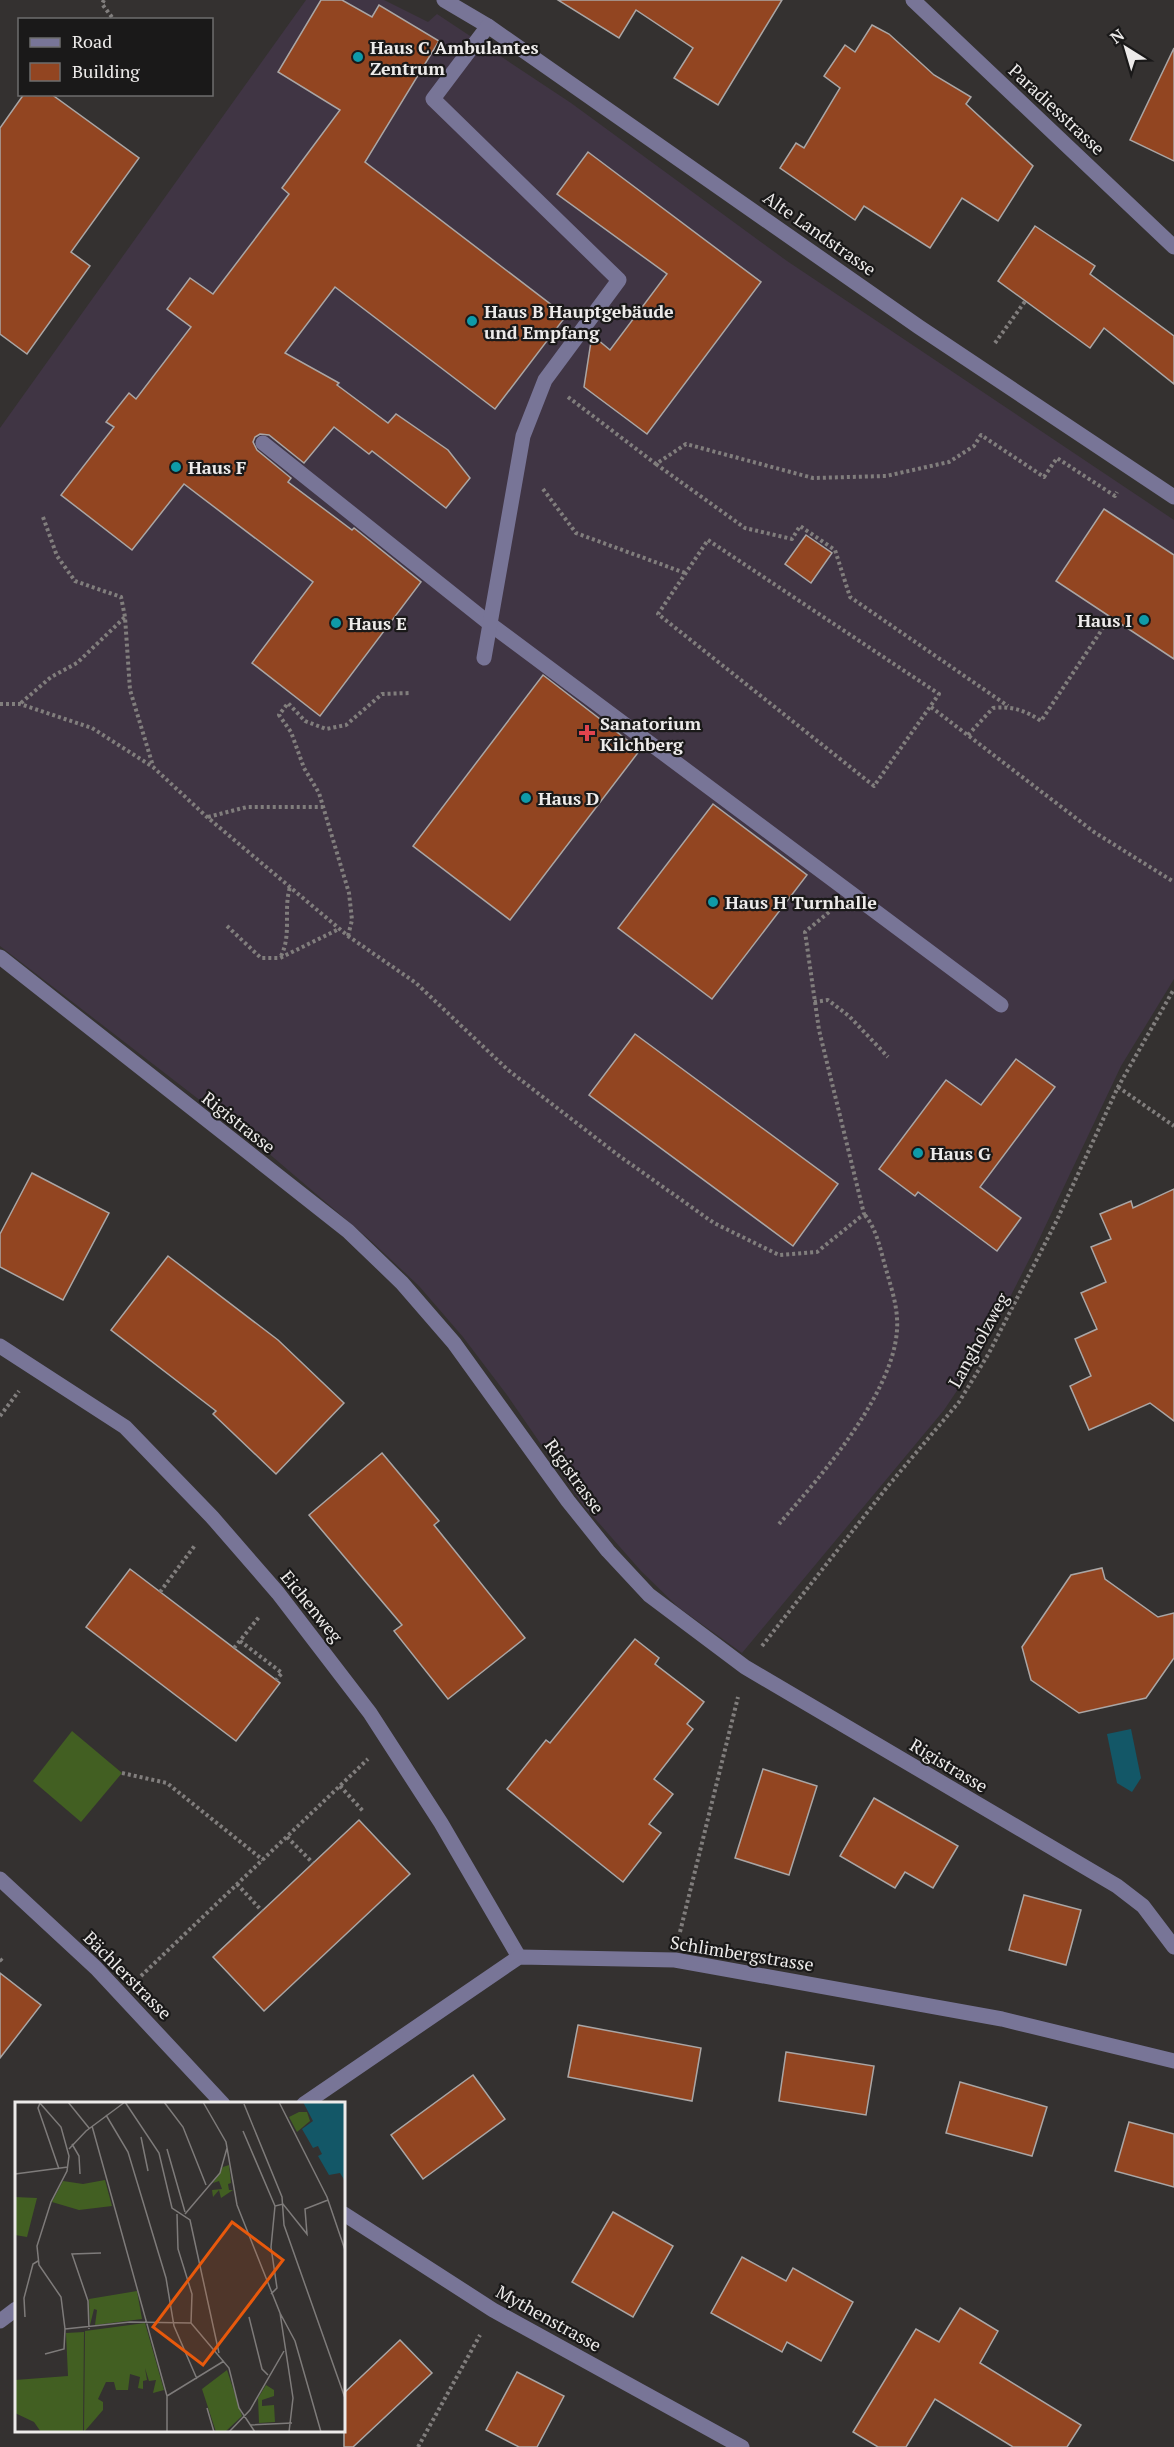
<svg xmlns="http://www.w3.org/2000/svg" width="1174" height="2447" font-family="'PT Serif',serif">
	<rect width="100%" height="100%" fill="#343130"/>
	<!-- medical -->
	<polygon fill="#403544" points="306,0 384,0 428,22 437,14 571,103 787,261 1174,520 1174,979 1121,1066 1034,1250 979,1358 944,1410 742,1653 678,1607 641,1571 583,1505 507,1395 463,1337 419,1286 370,1240 267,1152 0,946 0,428"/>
	<!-- green -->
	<polygon fill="#425f22" points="72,1731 122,1773 81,1822 33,1781"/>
	<!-- water -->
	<polygon fill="#135767" points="1131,1729 1141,1778 1132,1792 1117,1783 1107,1734"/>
	<!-- building -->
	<g fill="#924521" stroke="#aaa6a5" stroke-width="1.5">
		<polygon points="321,0 342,0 372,17 379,5 439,41 365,162 566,316 495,409 335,287 285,353 339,383 337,385 388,423 396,414 448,450 470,478 446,508 372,451 369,454 334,427 304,463 269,435 260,434 255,437 253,442 257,450 291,478 288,482 352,530 354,528 421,582 320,716 252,663 313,582 184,484 132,550 61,495 114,427 106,422 129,393 136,399 191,327 167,309 190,278 213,294 289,194 282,188 340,110 278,72"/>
		<polygon points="558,0 782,0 718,105 674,78 693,48 636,10 619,38"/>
		<polygon points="872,25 889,34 934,75 971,97 966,104 1033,166 998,221 962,198 930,248 864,206 855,220 780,168 796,143 804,148 840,88 824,76 845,45 855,52"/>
		<polygon points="1174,48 1174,161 1130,140"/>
		<polygon points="24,94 51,94 139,158 71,252 90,266 27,354 0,334 0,128"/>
		<polygon points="588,152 761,282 647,434 584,387 592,335 610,350 667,274 557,194"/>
		<polygon points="1035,226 1095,266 1090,274 1174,336 1174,384 1104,328 1090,348 998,281"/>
		<polygon points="1104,509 1174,555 1174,659 1056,581"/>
		<polygon points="806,535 832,553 811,583 785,564"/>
		<polygon points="543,675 640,750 510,920 413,846"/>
		<polygon points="713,804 807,875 712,999 618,928"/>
		<polygon points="635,1034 838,1184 793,1246 589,1095"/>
		<polygon points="1016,1059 1055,1087 980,1187 1021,1218 997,1251 918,1192 915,1196 879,1169 946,1080 981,1105"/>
		<polygon points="32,1173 109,1213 63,1300 0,1267 0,1234"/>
		<polygon points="1174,1189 1174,1421 1150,1403 1089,1430 1070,1386 1091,1376 1075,1339 1097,1329 1081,1293 1106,1282 1091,1247 1111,1239 1100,1214 1131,1201 1133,1208"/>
		<polygon points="168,1256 278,1340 344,1403 276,1474 213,1414 216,1411 111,1330"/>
		<polygon points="382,1453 439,1521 434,1525 525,1638 448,1699 394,1631 402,1625 309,1515"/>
		<polygon points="1102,1568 1105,1579 1158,1617 1174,1613 1174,1658 1146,1698 1079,1713 1031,1680 1022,1647 1071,1575"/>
		<polygon points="130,1569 280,1683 236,1741 86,1627"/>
		<polygon points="635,1639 659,1658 655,1664 704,1702 687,1724 693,1729 654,1779 673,1794 649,1824 661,1833 623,1882 507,1789 546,1740 550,1743"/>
		<polygon points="763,1769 817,1786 789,1875 735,1858"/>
		<polygon points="874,1798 958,1846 933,1888 905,1872 895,1888 840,1856"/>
		<polygon points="359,1820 410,1874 264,2011 213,1957"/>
		<polygon points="1024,1895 1081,1910 1066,1965 1009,1950"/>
		<polygon points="0,1973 41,2005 0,2058"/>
		<polygon points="578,2025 701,2048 692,2101 568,2077"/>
		<polygon points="786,2052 874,2066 866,2115 779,2101"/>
		<polygon points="473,2075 505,2119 423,2179 391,2135"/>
		<polygon points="960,2082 1047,2107 1032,2156 946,2133"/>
		<polygon points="1129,2122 1174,2134 1174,2187 1115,2171"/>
		<polygon points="613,2212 673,2246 633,2317 572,2282"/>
		<polygon points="742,2257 786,2281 793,2268 853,2302 821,2361 787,2342 782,2352 711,2313"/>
		<polygon points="960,2308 998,2331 980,2363 1081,2425 1067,2447 1013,2447 935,2399 906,2447 878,2447 853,2432 916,2329 939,2342"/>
		<polygon points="400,2340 432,2373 353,2447 344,2447 344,2393"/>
		<polygon points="517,2372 564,2396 537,2447 519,2447 486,2430"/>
	</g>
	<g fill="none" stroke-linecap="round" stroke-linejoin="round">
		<!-- path -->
		<g stroke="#817e7d" stroke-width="4" stroke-dasharray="3 3" stroke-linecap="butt">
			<polyline points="104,0 102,4 114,20"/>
			<polyline points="995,343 1026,300"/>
			<polyline points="568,397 656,464 686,444 813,478 886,476 949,462 974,446 981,435 1044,477 1057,458 1115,496 1117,492"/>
			<polyline points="656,464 745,528 792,539 800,526 835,550 850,597 1008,706"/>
			<polyline points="543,489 576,533 685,573"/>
			<polyline points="43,517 57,556 75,581 121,597 125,617 130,690 153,766"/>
			<polygon points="708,540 939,694 874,786 658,614"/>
			<polyline points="21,703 51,677 77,663 125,617"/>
			<polyline points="0,704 20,704 92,728 153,767 207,817 348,936 416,983 508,1070 618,1155 714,1223 779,1255 817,1252 864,1214 819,1030 805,932 829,912"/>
			<polyline points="931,707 1094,832 1174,882"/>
			<path d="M968,735L993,708C1012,706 1025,710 1041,721L1105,625"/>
			<polyline points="208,817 247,807 323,807"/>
			<polyline points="227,926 261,958 280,958 339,929"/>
			<polyline points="348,936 352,920 349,893 319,793 304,768 291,732 279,715 288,703 305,721 326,729 346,725 382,694 410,693"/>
			<path d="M281,956C292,934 283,910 290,887"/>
			<polyline points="814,1002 828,1000 849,1016 888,1057"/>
			<polyline points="1118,1087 1174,1126"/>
			<polyline points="0,1416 19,1391"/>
			<path d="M779,1524C821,1476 902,1385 897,1318C896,1301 890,1284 886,1269C880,1249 877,1229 864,1214"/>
			<polyline points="160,1592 196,1544"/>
			<polyline points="240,1641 282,1673 276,1680"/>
			<polyline points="762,1646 888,1486 959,1402 989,1353 1056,1222 1118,1087 1174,989"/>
			<polyline points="234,1648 259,1617"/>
			<polyline points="122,1773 167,1783 263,1860"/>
			<polyline points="340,1786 363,1811"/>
			<polyline points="287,1837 313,1863"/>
			<polyline points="237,1884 262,1911"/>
			<polyline points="680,1932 738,1697"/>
			<polyline points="0,1959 3,1962"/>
			<polyline points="141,1976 368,1759"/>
			<polyline points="418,2447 480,2335"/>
		</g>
		<!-- minor -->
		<g stroke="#787597" stroke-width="15">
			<polyline points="444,0 488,26 919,327 1174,497"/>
			<polyline points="913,0 1174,247"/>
			<polyline points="263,443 490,624 1001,1005"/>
			<polyline points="484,658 523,436 545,380 619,280 433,99 488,26"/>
			<polyline points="0,957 348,1231 402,1283 454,1343 568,1501 608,1551 649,1595 745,1667 1117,1886 1143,1906 1174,1947"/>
			<polyline points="0,1346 125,1427 212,1517 278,1593 370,1713 441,1823 519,1957"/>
			<polyline points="0,1879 96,1968 223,2104"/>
			<polyline points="304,2104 519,1957 675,1960 1002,2019 1174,2061"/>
			<polyline points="344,2214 493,2310 742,2447"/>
			<polyline points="0,2321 16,2309"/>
		</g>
	</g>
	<!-- markers -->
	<g fill="#0f9aa8" stroke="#1a1919" stroke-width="2">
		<circle cx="358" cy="57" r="6"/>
		<circle cx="472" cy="321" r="6"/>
		<circle cx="176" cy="467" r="6"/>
		<circle cx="1144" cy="620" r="6"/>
		<circle cx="336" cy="623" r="6"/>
		<circle cx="526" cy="798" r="6"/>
		<circle cx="713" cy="902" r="6"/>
		<circle cx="918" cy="1153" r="6"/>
	</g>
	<path fill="#e0444e" stroke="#1a1919" stroke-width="2" d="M584 724h6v6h6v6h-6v6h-6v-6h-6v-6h6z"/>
	<g text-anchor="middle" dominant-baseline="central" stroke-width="4.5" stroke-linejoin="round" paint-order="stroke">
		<!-- poi labels -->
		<g font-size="18" font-weight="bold" fill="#edebea" stroke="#1a1919" text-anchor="start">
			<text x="370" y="47">Haus C Ambulantes<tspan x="370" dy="21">Zentrum</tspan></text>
			<text x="484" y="311">Haus B Hauptgebäude<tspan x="484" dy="21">und Empfang</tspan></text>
			<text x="188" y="467">Haus F</text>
			<text x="1132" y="620" text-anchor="end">Haus I</text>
			<text x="348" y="623">Haus E</text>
			<text x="600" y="723">Sanatorium<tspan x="600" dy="21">Kilchberg</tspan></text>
			<text x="538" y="798">Haus D</text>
			<text x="725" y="902">Haus H Turnhalle</text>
			<text x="930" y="1153">Haus G</text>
		</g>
		<!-- street labels -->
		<g font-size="18" fill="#edebea" stroke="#1a1919">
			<text transform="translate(1057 109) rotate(43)">Paradiesstrasse</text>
			<text transform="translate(820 233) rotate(35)">Alte Landstrasse</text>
			<text transform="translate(239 1122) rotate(38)">Rigistrasse</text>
			<text transform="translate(978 1340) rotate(-61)">Langholzweg</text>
			<text transform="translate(575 1476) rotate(54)">Rigistrasse</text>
			<text transform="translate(312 1606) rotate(51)">Eichenweg</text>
			<text transform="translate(949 1765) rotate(31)">Rigistrasse</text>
			<text transform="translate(742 1953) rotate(9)">Schlimbergstrasse</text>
			<text transform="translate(128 1975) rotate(45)">Bächlerstrasse</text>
			<text transform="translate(549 2318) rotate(29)">Mythenstrasse</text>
		</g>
	</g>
	<!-- overview -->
	<g transform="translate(15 2102)">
		<rect width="330" height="330" fill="#343130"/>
		<path d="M284,10H292L295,19L282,30L274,15ZM214,63L216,81L213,82L214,88H218L206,96L204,88L198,95L197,88L207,87L204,79L198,81L208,65ZM90,78L97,104L64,108L37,100L48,79L68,82ZM0,95L22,96L12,135L0,133ZM122,189L127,217L80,223L82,208L79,207L75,223L74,197ZM130,221L149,288L138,291L141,278L134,279L130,266L132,278L128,279V287L123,286L125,275L115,272L113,288H101L99,280H91L83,297L88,300V308L69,330L70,229ZM69,230L68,330H26L19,320L0,311V278L53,274L51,231ZM212,268L227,314L210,330H201L187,287ZM251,283L259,288V294L247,298V304L259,303L260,320L244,321L243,296Z" fill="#425f22"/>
		<path d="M288,0H330V79L325,71L314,73L303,54L307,52L303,44L298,46L287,27L298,19Z" fill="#135767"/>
		<path fill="none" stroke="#7e7b7a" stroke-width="1.5" d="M24,0L46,25L54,54L52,69L36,100L22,144L24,163L46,195L50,227L49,247L30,252M53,0L74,26M110,0L144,51L157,106L175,118L204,251M149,0L168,25L191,83M188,0L211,40L222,103L265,211L278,296L274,330M264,0L312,95L330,148M25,1L23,6L44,67M229,2L267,95L269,123L330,296M91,13L113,50L151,176L159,224L182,277M77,24L152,294V330M228,29L260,104M126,35L133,69M57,42L64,54L65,72M54,47L71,29L110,0M152,47L170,110M0,72L53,65M162,112L163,147L177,192L176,221M170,112L205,71L212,46M256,192L262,186L256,145L260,104L268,102L292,132L290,107L313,98M265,211L280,239L306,330M10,215L9,196L18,162L23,159M234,215L247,267L253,273M50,227L115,220L176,221L214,266L224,306L240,330M74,227L73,199L57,152L86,151M152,294L209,259M192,306L199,330M235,323L277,321M214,330L235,308L269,249"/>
		<path fill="#e8590c" fill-opacity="0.15" stroke="#e8590c" stroke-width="3" d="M217,120L268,158L188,263L138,225Z"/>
		<rect width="330" height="330" fill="none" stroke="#edebea" stroke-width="3"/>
	</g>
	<!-- legend -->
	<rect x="18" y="18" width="195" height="78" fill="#1a1919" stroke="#6e6d6d" stroke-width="1.5"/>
	<rect x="30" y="38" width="30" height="9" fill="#787597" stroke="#6e6d6d" stroke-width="1.5"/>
	<text x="72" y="48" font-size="18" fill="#edebea">Road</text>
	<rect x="30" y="63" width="30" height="18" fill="#924521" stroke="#6e6d6d" stroke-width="1.5"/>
	<text x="72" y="78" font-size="18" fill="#edebea">Building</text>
	<!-- north arrow -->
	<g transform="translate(1126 48) rotate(323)" stroke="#1a1919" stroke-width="4.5" paint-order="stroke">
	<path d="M0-4.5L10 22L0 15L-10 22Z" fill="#edebea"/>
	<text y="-9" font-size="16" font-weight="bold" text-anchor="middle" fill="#edebea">N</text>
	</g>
</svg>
